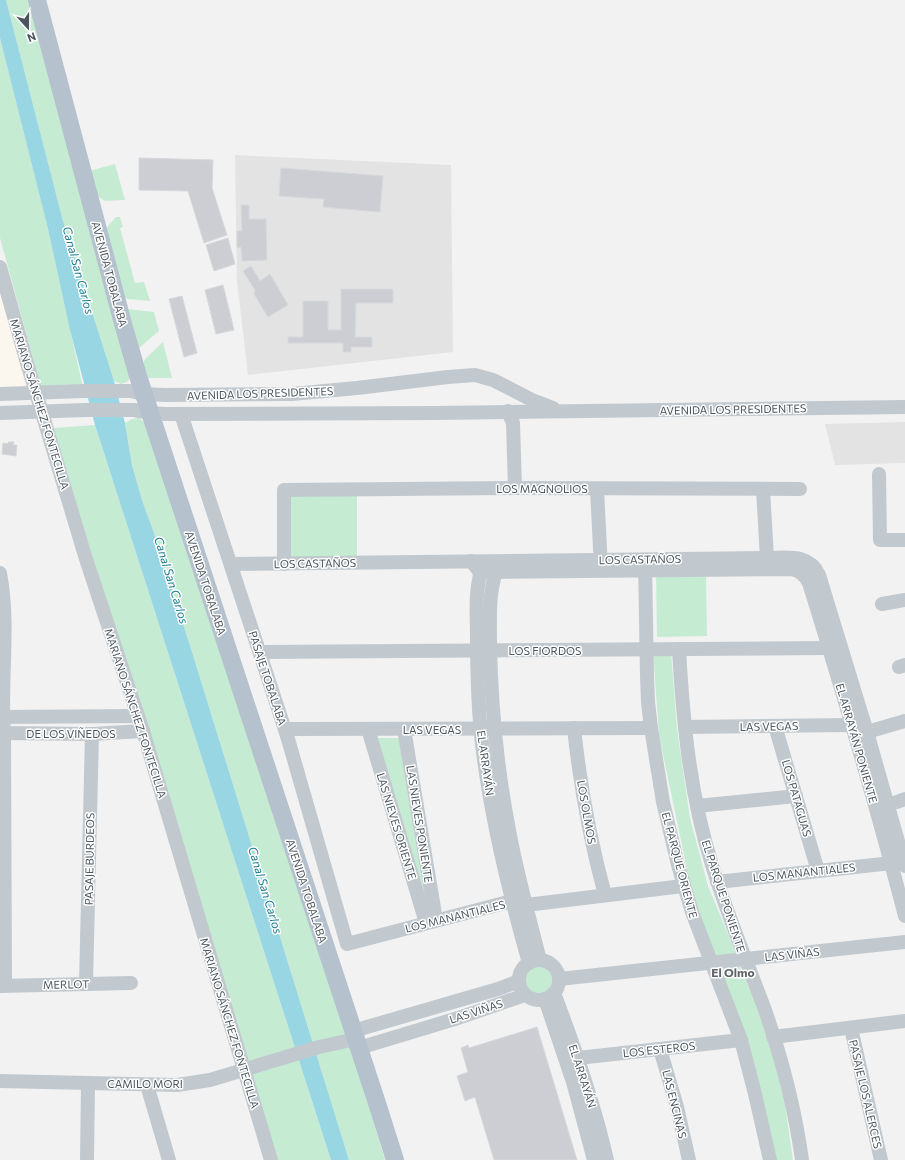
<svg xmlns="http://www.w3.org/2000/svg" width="905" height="1160" font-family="Commissioner,sans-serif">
	<rect width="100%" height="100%" fill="#f3f2f2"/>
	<!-- commercial -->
	<polygon fill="#fbf7ee" points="0,288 28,388 0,388"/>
	<!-- education -->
	<g fill="#e4e3e3">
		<polygon points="235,155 451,165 453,352 248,375 237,281"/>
		<polygon points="905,422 905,463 835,465 825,424"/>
	</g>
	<!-- green -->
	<g fill="#c6ebd3">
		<polygon points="6,0 33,0 130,378 127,382 121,384 114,381 63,221"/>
		<polygon points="0,38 48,229 83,388 41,387 0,238"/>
		<polygon points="115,164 125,200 105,201 96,195 89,171"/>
		<polygon points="116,217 120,217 123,227 120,228 135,283 144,282 150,301 127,299 123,295 105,231 109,225"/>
		<polygon points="127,309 154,312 159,331 139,348"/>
		<polygon points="163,342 172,378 148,378 143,365 145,359"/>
		<polygon points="139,418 145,423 324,957 385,1160 349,1160 192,652 154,533 142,500 132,465 125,423 132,419"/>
		<polygon points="95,425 331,1160 278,1160 53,428"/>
		<polygon points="357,493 357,559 290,560 289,494"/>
		<polygon points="706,573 707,636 657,637 656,574"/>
		<polygon points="653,651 671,651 677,729 690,818 708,886 736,953 714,957 690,884 659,735"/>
		<polygon points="376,738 399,738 430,916"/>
		<polygon points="739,964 769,1036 785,1105 793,1160 774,1160 721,969"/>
		<circle cx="538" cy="980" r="14"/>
	</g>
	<!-- water -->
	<polygon fill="#98d6e3" points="0,0 6,0 63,221 114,381 125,423 132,465 142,500 154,533 192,652 349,1160 331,1160 95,425 70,330 48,229 0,38"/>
	<!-- building -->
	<g fill="#ccced3" stroke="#d6d8dc">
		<polygon points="139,158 213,160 212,188 227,235 204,243 188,191 139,190"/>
		<polygon points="281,168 383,176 380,212 323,207 324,199 279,196"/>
		<polygon points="241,205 249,205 249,219 266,219 267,260 242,261 241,247 237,248 237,231 242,231"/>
		<polygon points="228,238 235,264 214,271 206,245"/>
		<polygon points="251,266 260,281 270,274 288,305 268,317 254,294 255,290 243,271"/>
		<polygon points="223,285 234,330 216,334 205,290"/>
		<polygon points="341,289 393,289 393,303 356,303 355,337 372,337 372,347 351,347 351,352 343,352 343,343 288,343 288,337 303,337 303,301 328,301 328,330 341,330"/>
		<polygon points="182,296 197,353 184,357 169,299"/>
		<polygon points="8,442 14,442 13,445 17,445 16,456 2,454 3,443 8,444"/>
		<polygon points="537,1027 577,1160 494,1160 475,1097 465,1101 457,1076 468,1072 461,1048 468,1045 469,1048"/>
	</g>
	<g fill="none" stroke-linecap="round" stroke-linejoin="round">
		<!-- minor -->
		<g stroke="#c1c9ce" stroke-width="14">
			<polyline points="0,267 27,363 86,559 143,731 271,1160"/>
			<polyline points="0,394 83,391 130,391 144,394 164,395 292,394 357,388 448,377 475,375 493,380 532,400 553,408"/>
			<polyline points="508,411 513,423 515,488"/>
			<polyline points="0,413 85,410 134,410 150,413 165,414 434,413 905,407"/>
			<polyline points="181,414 288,739 347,944 512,901 526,905 683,886"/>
			<polyline points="879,474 880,540 905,540"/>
			<polyline points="597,489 601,568"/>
			<polyline points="763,489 767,558"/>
			<path d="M471,561L480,572L791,569C800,570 805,575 809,583C843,693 876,804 905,916"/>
			<polyline points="645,562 647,676 648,702 651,728 663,802 678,865 692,912 741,1040 755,1094 770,1160"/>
			<path d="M484,563C474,586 477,614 477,638C477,670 478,703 481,735C489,811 508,889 529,963"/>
			<path d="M231,564L767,558C787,558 809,553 819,575L867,732L905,866"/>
			<polyline points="284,564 284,490 515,488 800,489"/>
			<path d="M499,564C488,588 490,617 490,642C491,705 497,768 509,830C517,874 529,917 540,960"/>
			<path d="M0,573C10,626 0,680 4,733L5,985"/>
			<polyline points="882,604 905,600"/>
			<path d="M679,649C683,722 690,795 712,865C727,914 747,962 765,1010C782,1059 795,1109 802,1160"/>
			<polyline points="260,652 829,648"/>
			<polyline points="899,667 905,665"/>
			<polyline points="0,717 138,716"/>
			<polyline points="775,726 818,871"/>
			<polyline points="685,727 852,725"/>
			<path d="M574,728C580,785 590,840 605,895"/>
			<polyline points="285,729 651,728"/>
			<polyline points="368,729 426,923"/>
			<polyline points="404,729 436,920"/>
			<polyline points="867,732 905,721"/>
			<polyline points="0,733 92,734 143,731"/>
			<polyline points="888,805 905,799"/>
			<polyline points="697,806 796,796"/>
			<polyline points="717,882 892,863"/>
			<circle cx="539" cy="980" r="20"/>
			<polyline points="559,979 905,942"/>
			<polyline points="86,983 92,734"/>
			<polyline points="0,986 131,983"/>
			<path d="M554,993C575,1048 594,1103 607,1160"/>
			<polyline points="545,999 573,1082 594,1160"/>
			<polyline points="851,1028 881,1160"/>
			<polyline points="353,1031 498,989 519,981"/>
			<polyline points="773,1037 905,1021"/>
			<polyline points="359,1048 458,1018 525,995"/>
			<polyline points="660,1049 677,1107 689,1160"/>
			<polyline points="578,1058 741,1040"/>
			<polyline points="0,1081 177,1085 210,1080 319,1047 356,1039"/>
			<polyline points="147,1085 169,1160"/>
			<polyline points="87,1160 88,1083"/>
		</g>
		<!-- major -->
		<polyline stroke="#b5c2cd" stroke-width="18" points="37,0 122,320 138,376 376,1100 395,1160"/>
	</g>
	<g text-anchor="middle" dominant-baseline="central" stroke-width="3" stroke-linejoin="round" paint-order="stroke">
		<!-- street labels -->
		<g font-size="11" fill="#4b555d" stroke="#fff">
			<text transform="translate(110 274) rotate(75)">AVENIDA TOBALABA</text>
			<text transform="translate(260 393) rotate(-2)">AVENIDA LOS PRESIDENTES</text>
			<text transform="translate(40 404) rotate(73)">MARIANO SÁNCHEZ FONTECILLA</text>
			<text transform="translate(733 409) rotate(-1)">AVENIDA LOS PRESIDENTES</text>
			<text x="542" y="488">LOS MAGNOLIOS</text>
			<text transform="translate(640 559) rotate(-1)">LOS CASTAÑOS</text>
			<text transform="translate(315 563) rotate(-1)">LOS CASTAÑOS</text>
			<text transform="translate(206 583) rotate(72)">AVENIDA TOBALABA</text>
			<text x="545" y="650">LOS FIORDOS</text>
			<text transform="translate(268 678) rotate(72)">PASAJE TOBALABA</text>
			<text transform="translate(136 713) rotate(72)">MARIANO SÁNCHEZ FONTECILLA</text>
			<text transform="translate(769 726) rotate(-1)">LAS VEGAS</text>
			<text x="432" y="729">LAS VEGAS</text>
			<text x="71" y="733">DE LOS VIÑEDOS</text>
			<text transform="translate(857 743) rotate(74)">EL ARRAYÁN PONIENTE</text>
			<text transform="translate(486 763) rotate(82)">EL ARRAYÁN</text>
			<text transform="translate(797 798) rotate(74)">LOS PATAGUAS</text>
			<text transform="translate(587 812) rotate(80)">LOS OLMOS</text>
			<text transform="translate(420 824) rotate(81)">LAS NIEVES PONIENTE</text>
			<text transform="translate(397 826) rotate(73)">LAS NIEVES ORIENTE</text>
			<text transform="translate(89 859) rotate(-89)">PASAJE BURDEOS</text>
			<text transform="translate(680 865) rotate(75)">EL PARQUE ORIENTE</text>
			<text transform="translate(804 872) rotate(-6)">LOS MANANTIALES</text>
			<text transform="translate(307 891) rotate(72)">AVENIDA TOBALABA</text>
			<text transform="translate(724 896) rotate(72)">EL PARQUE PONIENTE</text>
			<text transform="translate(455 916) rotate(-14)">LOS MANANTIALES</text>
			<text transform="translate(792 954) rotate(-6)">LAS VIÑAS</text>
			<text transform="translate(66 984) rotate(-1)">MERLOT</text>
			<text transform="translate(476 1011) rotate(-18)">LAS VIÑAS</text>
			<text transform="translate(230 1023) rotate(73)">MARIANO SÁNCHEZ FONTECILLA</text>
			<text transform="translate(659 1049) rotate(-6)">LOS ESTEROS</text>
			<text transform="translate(583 1076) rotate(72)">EL ARRAYÁN</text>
			<text x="145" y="1083">CAMILO MORI</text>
			<text transform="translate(866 1094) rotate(77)">PASAJE LOS ALERCES</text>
			<text transform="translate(675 1104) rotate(76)">LAS ENCINAS</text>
		</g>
		<!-- water labels -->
		<g font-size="12" font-style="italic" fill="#1c7c90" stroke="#fff">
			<text transform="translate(79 270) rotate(75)">Canal San Carlos</text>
			<text transform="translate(172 580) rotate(73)">Canal San Carlos</text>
			<text transform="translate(266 890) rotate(73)">Canal San Carlos</text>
		</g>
		<!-- neighbourhood labels -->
		<g font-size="12" font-weight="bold" fill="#5f6266" stroke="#fff">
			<text x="733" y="972">El Olmo</text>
		</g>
	</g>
	<!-- north arrow -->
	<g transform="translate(28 28) rotate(159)" stroke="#ffffff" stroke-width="3" paint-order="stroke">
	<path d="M0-3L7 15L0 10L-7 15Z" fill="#4b555d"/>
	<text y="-6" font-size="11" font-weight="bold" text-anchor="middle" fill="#4b555d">N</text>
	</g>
</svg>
